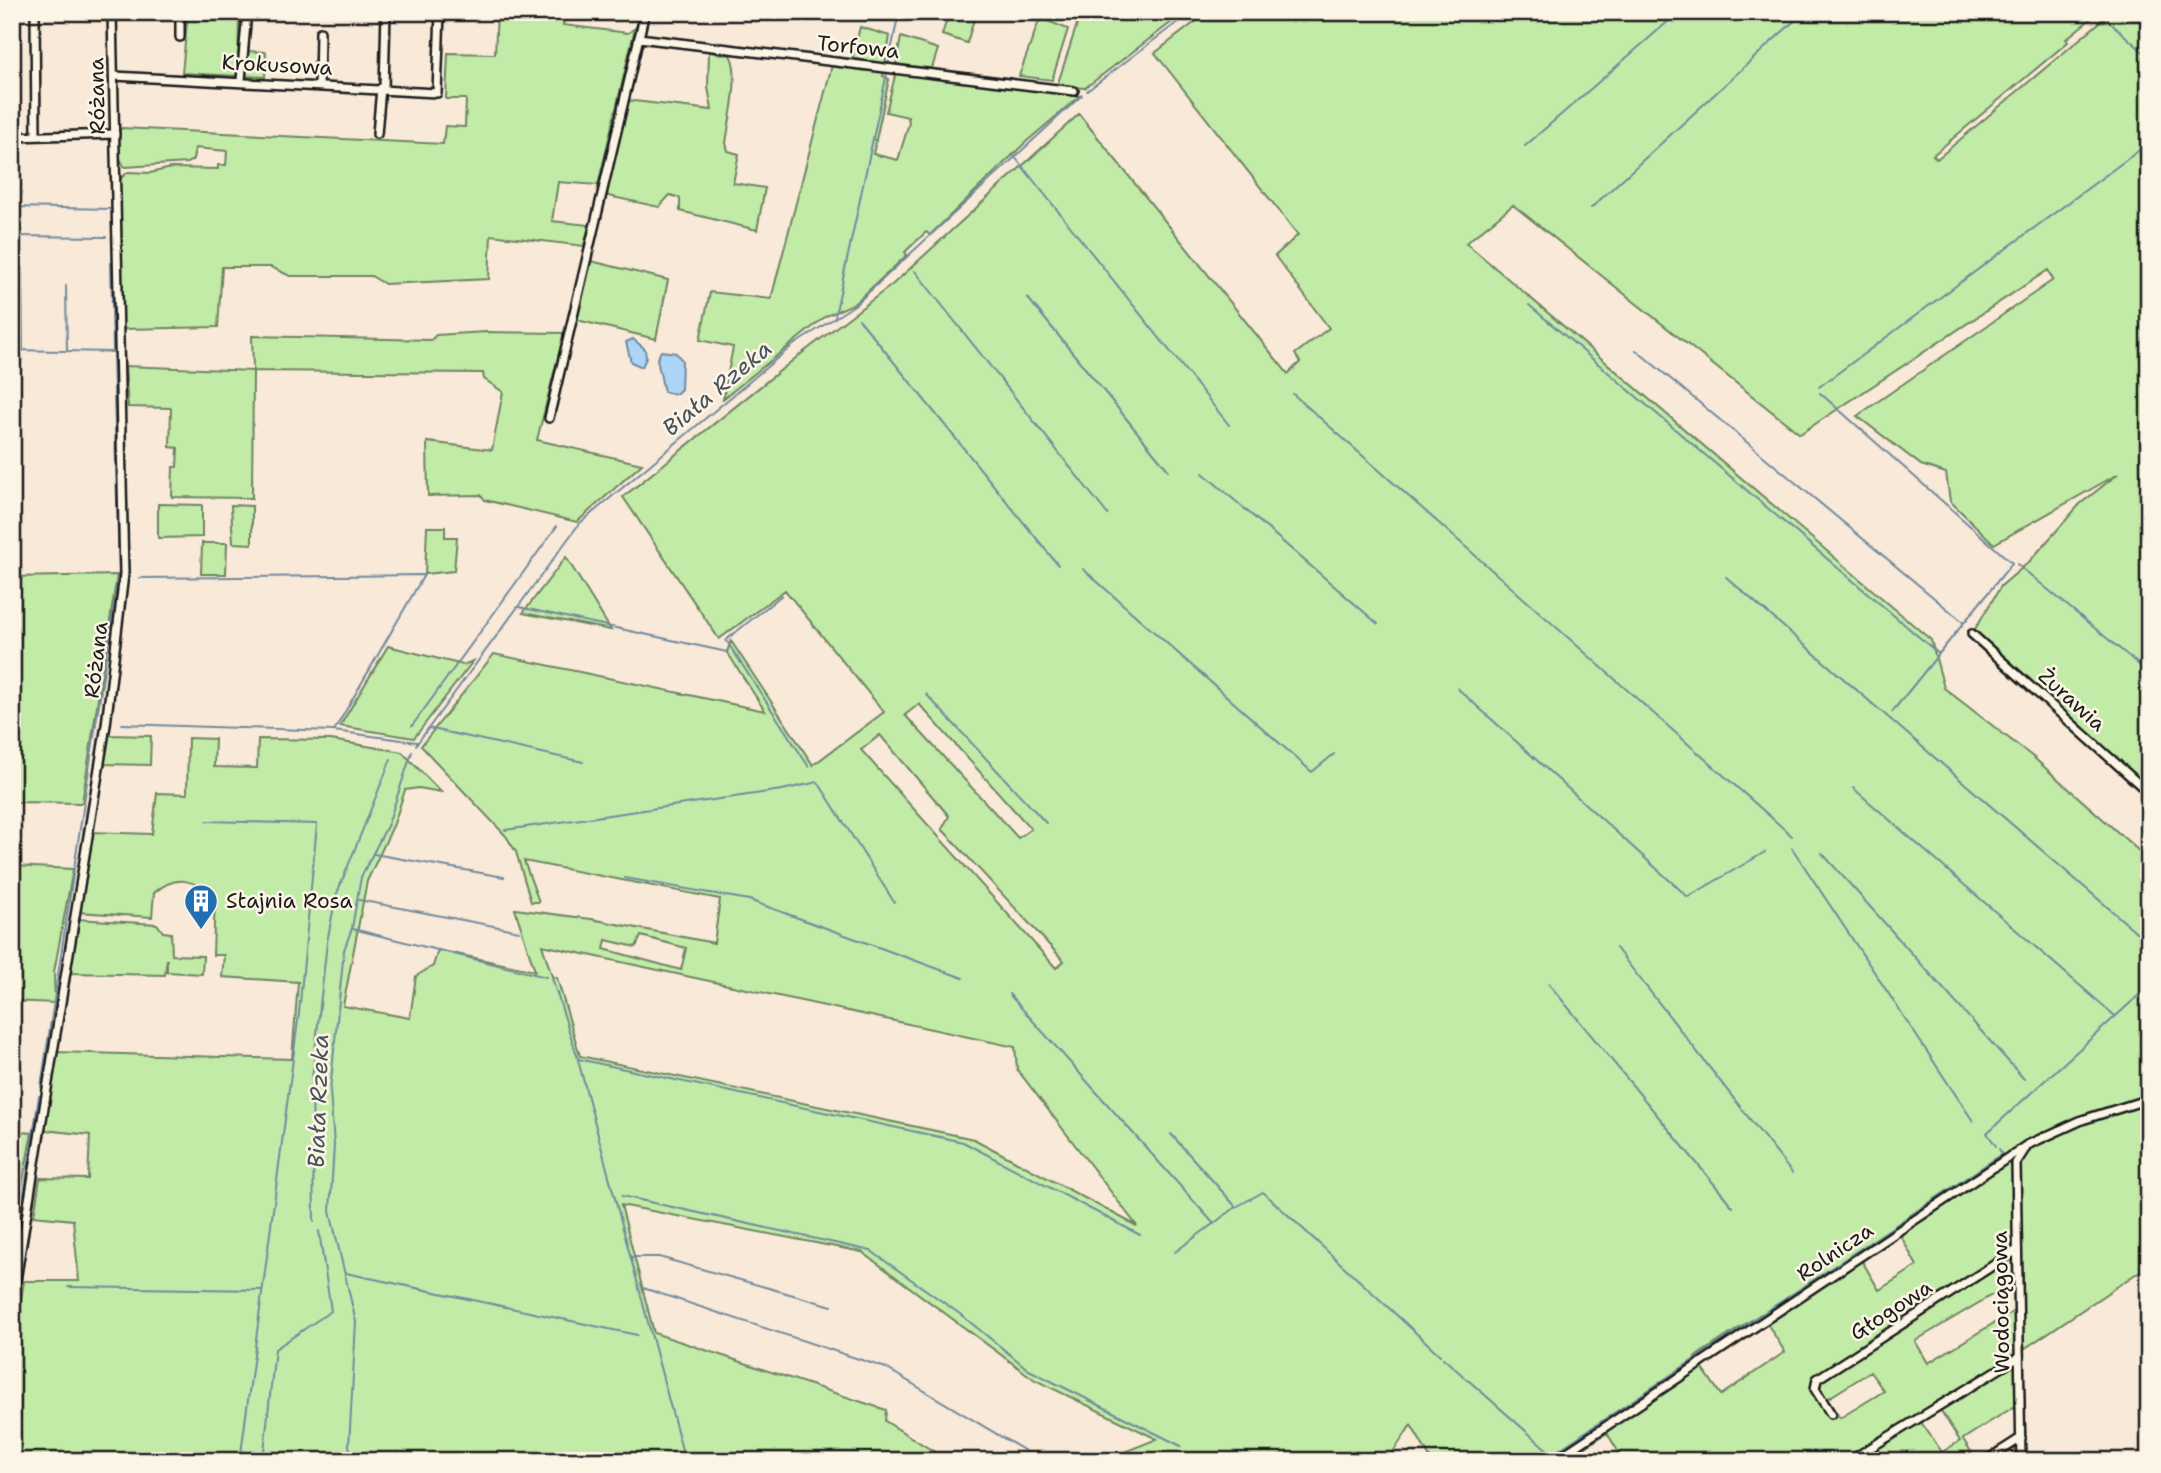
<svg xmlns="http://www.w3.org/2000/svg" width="2161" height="1473" font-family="'Shantell Sans',sans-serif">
	<rect width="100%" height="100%" fill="#f9e9d8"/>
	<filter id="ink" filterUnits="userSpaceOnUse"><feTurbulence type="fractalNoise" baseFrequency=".0143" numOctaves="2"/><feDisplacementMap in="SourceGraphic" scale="14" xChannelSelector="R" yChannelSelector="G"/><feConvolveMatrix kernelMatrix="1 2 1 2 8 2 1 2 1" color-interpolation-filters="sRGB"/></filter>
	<g filter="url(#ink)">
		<!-- green -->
		<g fill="#c1eba7" stroke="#6e8462" stroke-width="2" fill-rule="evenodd">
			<polygon points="188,12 239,12 238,76 182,73"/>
			<path d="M497,12H565L563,25L628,33L635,28L598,185L558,182L552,221L589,225L584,246L491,235L489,279L385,284L371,276H290L271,267H222L218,327L123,329L120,179L128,172L150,173L171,168L218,169V165H226L227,151L195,148L193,160L187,163L125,167C116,157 119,143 119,131L122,128L443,144L445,126L465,127L466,99H446L448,53L495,54Z"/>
			<polygon points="949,12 976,12 967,43 942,35"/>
			<polygon points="1081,12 1185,12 1085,88 1057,86"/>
			<path d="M1208,12H2104L2094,16L2066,39L2068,42L1933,155L1937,159L2112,12H2149V790L1972,634L2001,586L2029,562L2080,504L2118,474L1994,544L1950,501L1946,473L1921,465L1857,416L2053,280L2048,270L1800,434L1513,205L1466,243L1931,640L1944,688L2033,757L2149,860V1265L2015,1355V1406L1963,1439L1977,1461H1624L1607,1433L1565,1461H1432L1411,1425L1387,1461H1102L1157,1439L1035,1380L862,1252L621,1205L654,1333L886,1410L885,1421L949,1461H12V1329L16,1330L24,1281H79L73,1220L34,1216L40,1178L88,1179L90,1135L44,1130L56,1052L292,1059L298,982L222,977L224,955H213L215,897C194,880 177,873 154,893L152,917L78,912L91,832L152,834L157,793L187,794L188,738L215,739L214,767L257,768L258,739L331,740L402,752L441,792L419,788L405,790L394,824L367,881L343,1006L410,1018L416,976L433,966L438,950L535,971L515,909L591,919L714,943L720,899L524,861L539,902H531L516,852L506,836L421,746L494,654L765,711L727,652L731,641L813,765L884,712L785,590L719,639L623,497L797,357L893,284L1079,114L1288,374L1300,362L1295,354L1329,328L1275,256L1298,235L1155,53ZM919,704L1031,829L1018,838L905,715ZM880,735L949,816L942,829L1064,961L1056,968L861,750ZM641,936L686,948L681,970L604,949L606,940L636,947ZM542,945L1015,1047L1017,1069L1137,1226L974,1139L580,1056L557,978L552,976ZM1897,1229L1917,1266L1879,1290L1858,1254ZM2022,1277V1306L1928,1363L1915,1341ZM1761,1314L1785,1352L1721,1395L1695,1357ZM1870,1372L1884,1391L1840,1418L1827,1399ZM1936,1403L1960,1441L1942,1452L1916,1415Z"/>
			<polygon points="1040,18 1068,29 1052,80 1019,76"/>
			<polygon points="860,27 890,36 885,65 852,60"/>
			<polygon points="901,37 938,49 931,71 896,64"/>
			<polygon points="247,51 266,52 265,77 246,76"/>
			<path d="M709,52L730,55C741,73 729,121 726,143L728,151L739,154L733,183L765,188L757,230L680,211V198L670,195L659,207L608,196L606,189L626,100L712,110L708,87Z"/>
			<polygon points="832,65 884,71 883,76 889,79 873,154 898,160 909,123 908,117 886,112 896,72 1080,96 1026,142 930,235 926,232 905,252 907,255 855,303 826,316 723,399 733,347 700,340 710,292 771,299"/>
			<polygon points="591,261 668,280 656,339 577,320"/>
			<polygon points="486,332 564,333 537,440 642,464 577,522 485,500 481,495 428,496 427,442 492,450 503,392 484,379 483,373 253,371 252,498 172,497 173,467 177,467 178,448 170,447 171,408 128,407 125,366 253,371 252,336 431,340 436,335"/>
			<polygon points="158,504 202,505 202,537 158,538"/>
			<polygon points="231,505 252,506 252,544 233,543"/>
			<polygon points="427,527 445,527 445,537 457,537 454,571 425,574"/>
			<polygon points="202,543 227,543 226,574 201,574"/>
			<polygon points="566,557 611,630 523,613"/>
			<polygon points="117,575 82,803 12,802 12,577"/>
			<polygon points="388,646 463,665 473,661 414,738 340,726"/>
			<polygon points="107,735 151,736 150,765 102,764"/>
			<polygon points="12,866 73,869 54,972 55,1003 12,1001"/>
			<polygon points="77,919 157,924 163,932 171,933 172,955 203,956 202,974 167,972 167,959 165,975 71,973"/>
			<polygon points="12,1131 32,1133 17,1212 12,1212"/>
		</g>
		<!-- water -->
		<g fill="#abd4f6" stroke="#728a9f" stroke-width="2">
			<polygon points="633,339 645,349 646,358 642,367 631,362 626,342"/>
			<polygon points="661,351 676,353 682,360 681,389 676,394 664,392 657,359"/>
		</g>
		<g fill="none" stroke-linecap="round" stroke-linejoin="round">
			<!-- stream -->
			<g stroke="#728a9f" stroke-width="2">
				<polyline points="2106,19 2149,57"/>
				<polyline points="888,66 899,12"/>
				<polyline points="1087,91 1191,12"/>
				<polyline points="1525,146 1679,12"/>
				<polyline points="1014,156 1229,425"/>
				<polyline points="12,207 112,209"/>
				<polyline points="1591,208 1804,12"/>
				<polyline points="12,236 106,237"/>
				<polyline points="915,271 1108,515"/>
				<polyline points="22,274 23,349"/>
				<polyline points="66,286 67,351"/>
				<polyline points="1027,297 1169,471"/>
				<polyline points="1529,305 1939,654"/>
				<polyline points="835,316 887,73"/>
				<polyline points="859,319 1058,565"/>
				<polyline points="12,350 113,352 111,263"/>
				<polyline points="1636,350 1963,622"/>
				<polyline points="1819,387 2149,143"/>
				<polyline points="1820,393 2012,563 1892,712"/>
				<polyline points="1293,394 1792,836"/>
				<polyline points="1203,473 1378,624"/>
				<polyline points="2017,564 2149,673"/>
				<polyline points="1083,569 1312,772 1334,754"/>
				<polyline points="1726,577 2149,943"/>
				<polyline points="140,578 424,575 334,731"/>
				<polyline points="782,595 726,640 809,767"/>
				<polyline points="519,607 727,652"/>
				<polyline points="1457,688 1688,897 1765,852"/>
				<polyline points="926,694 1046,823"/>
				<polyline points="122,724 334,731 417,742"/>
				<polyline points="412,726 557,526"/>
				<polyline points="428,728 583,762"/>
				<polyline points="416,745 579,524 792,346 856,304 1082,95"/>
				<polyline points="1853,788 2115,1016"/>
				<polyline points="207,821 317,824 299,1013 240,1461"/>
				<polyline points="505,830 782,790 818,782 894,902"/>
				<polyline points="1792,848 1973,1121"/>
				<polyline points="1822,853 2024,1079"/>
				<polyline points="374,854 504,877"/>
				<polyline points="625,878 749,900 963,978"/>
				<polyline points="359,900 519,931"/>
				<polyline points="353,929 546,977"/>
				<polyline points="1616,948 1792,1173"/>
				<polyline points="552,978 578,1059 963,1142 1140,1235"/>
				<polyline points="1548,983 1733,1207"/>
				<polyline points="1009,994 1214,1224"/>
				<polyline points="578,1060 685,1461"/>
				<polyline points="41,1087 119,571 113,358"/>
				<polyline points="1171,1134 1236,1207 1175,1252"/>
				<polyline points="1996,1146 1987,1133 2149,986"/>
				<polyline points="622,1196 871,1251 960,1314 1029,1370 1181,1446"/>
				<polyline points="1236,1207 1263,1192 1440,1355"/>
				<polyline points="21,1214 39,1096"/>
				<polyline points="314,1221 312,1079 327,942 336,896 391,759"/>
				<polyline points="631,1257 659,1257 832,1306"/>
				<polyline points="12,1267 20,1222"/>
				<polyline points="346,1273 637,1335"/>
				<polyline points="68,1287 262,1290"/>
				<polyline points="643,1288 886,1368 1042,1461"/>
				<polyline points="1443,1358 1551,1453"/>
				<polyline points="263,1461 275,1349 331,1311 319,1231"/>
				<polyline points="353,1461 349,1446 356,1322 330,1211 334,1145 330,1091 344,950 352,928 361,877 388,824 412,752"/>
				<polyline points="1542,1461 2002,1154 1999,1149"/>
			</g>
			<!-- minor casing -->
			<g stroke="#1c1c1c" stroke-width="12">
				<g id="minor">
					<polyline points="35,12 36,136"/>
					<polyline points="180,37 180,12"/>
					<polyline points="639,38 1074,91"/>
					<polyline points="114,76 437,93 440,12"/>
					<polyline points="241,80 247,12"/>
					<polyline points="319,85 320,32"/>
					<polyline points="384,88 386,12"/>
					<polyline points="377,134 381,88"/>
					<polyline points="12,137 115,134"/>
					<polyline points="549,418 645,12"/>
					<polyline points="1972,634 2149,793"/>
					<polyline points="12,1305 106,725 124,574 112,12"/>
					<polyline points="1831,1414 1815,1389 1817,1379 2017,1250"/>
					<polyline points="1554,1461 2027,1145 2082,1120 2149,1099"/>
					<polyline points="1849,1461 2019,1357"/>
					<polyline points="1985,1461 2021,1438"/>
					<polyline points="2021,1461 2016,1163 2025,1149"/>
				</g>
			</g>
			<!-- minor -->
			<use href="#minor" stroke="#fcf5e5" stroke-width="7"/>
		</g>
	</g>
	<!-- icons -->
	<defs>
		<g id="building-pin" transform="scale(1.75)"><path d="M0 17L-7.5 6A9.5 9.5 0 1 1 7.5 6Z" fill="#1f6fb2" stroke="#fcf5e5"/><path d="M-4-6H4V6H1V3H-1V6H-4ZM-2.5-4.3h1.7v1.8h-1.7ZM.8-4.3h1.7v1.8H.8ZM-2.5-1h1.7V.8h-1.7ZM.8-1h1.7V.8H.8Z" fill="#fff"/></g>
	</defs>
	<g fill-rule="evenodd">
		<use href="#building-pin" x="201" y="901"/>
	</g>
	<g text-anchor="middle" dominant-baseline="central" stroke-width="5" stroke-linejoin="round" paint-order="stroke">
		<!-- street labels -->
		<g font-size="21" fill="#1c1c1c" stroke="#fcf5e5">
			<text transform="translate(858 47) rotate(6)">Torfowa</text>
			<text transform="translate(277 65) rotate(3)">Krokusowa</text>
			<text transform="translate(97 96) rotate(-91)">Różana</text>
			<text transform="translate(96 660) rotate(-83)">Różana</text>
			<text transform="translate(2072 700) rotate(42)">Żurawia</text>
			<text transform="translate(1835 1252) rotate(-34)">Rolnicza</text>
			<text transform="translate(2001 1302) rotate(-91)">Wodociągowa</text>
			<text transform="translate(1891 1310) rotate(-33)">Głogowa</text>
		</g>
		<!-- poi labels -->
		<g font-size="21" fill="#1c1c1c" stroke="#fcf5e5" text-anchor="start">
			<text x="226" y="901">Stajnia Rosa</text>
		</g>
		<!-- water labels -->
		<g font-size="23" font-style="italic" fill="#47535d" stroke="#fcf5e5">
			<text transform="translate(717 388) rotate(-40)">Biała Rzeka</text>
			<text transform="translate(318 1101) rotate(-88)">Biała Rzeka</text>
		</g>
	</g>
	<!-- margin -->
	<rect width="2161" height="1473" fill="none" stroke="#fcf5e5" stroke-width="42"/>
	<rect x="21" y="21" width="2119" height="1431" fill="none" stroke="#1c1c1c" stroke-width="2.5" filter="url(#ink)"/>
</svg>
